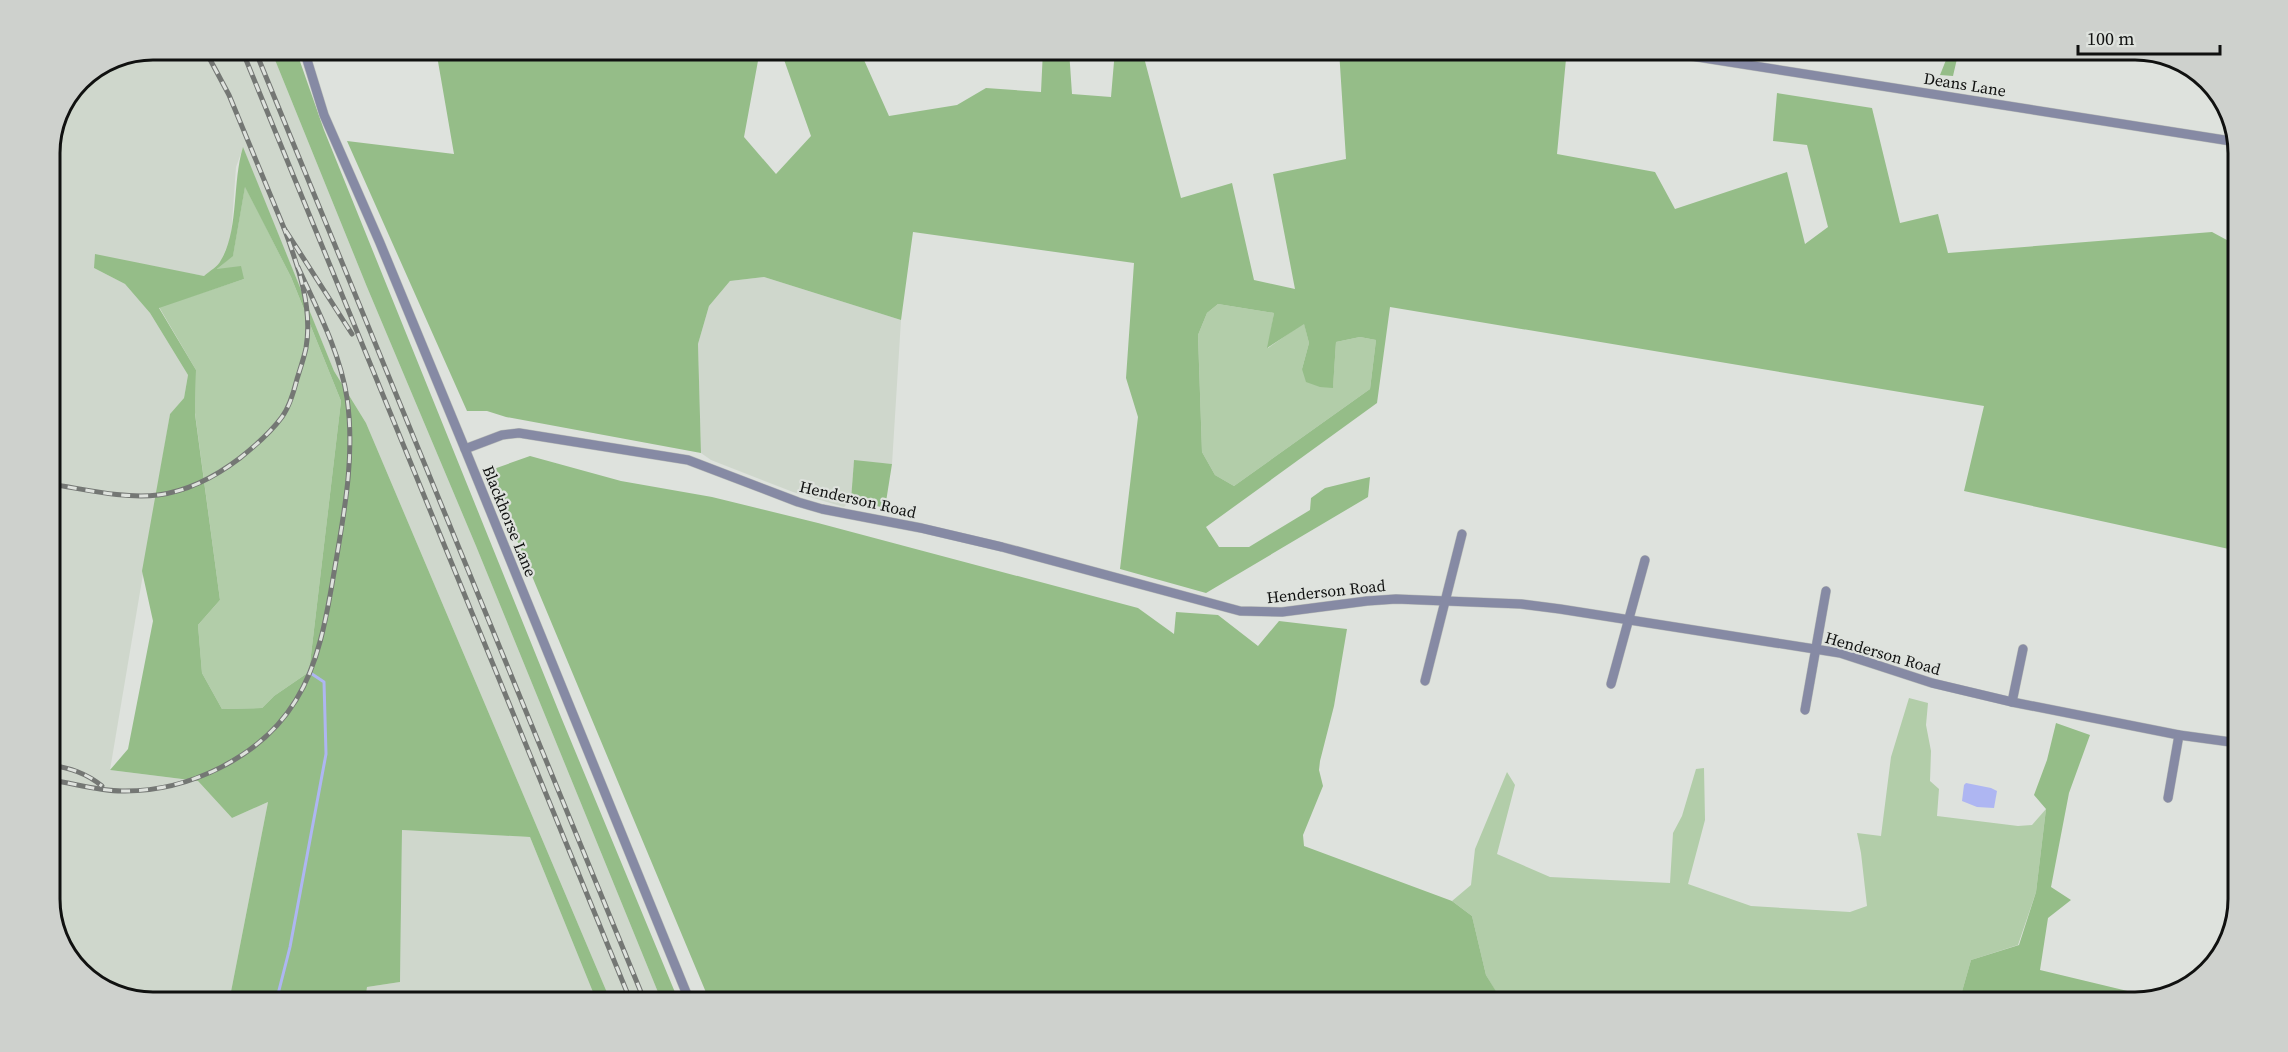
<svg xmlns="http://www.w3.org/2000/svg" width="2288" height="1052" font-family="'Source Serif 4',serif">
	<rect width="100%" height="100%" fill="#dee2dd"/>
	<!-- built -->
	<g fill="#cfd7cc">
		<polygon points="153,50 271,50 367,287 476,546 662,1002 611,1002 366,423 334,371 243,148 236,167 231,237 220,263 204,276 158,268 94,268 125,284 150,313 188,375 184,398 170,414 110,770 198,781 232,818 268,802 229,1002 153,1002 113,994 67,957 50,906 50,147 80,80 114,57"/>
		<polygon points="764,277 901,320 892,464 854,461 851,500 844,507 793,492 711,460 701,453 698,344 709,306 730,281"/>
		<polygon points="402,830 530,837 597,1002 365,1002 367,987 400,982"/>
	</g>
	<!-- green -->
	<g fill="#b2cda9">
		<polygon points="245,186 291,277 341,401 309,672 274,696 262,708 222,709 202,673 198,625 220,600 195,413 196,370 159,307 244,279 216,270 233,255"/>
		<polygon points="1218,304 1274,313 1268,348 1304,323 1309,343 1302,369 1333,387 1336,342 1360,337 1376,340 1370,389 1234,486 1215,475 1202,452 1198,335 1207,313"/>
		<polygon points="1909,698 1928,703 1926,725 1931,751 1930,781 1939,789 1937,816 2018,826 2032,825 2046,809 2036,892 2018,945 1971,960 1959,1002 1502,1002 1486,975 1472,916 1452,901 1471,885 1475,849 1507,772 1515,785 1497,854 1550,877 1670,883 1673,833 1682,816 1696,769 1704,768 1705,820 1688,884 1751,906 1850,912 1867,906 1861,853 1857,833 1881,836 1891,757"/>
	</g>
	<!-- forest -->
	<g fill="#95bd88" fill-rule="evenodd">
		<polygon points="271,50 296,50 324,130 561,717 679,1002 662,1002 476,546 367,287"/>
		<path d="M436,50H760L744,137L776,174L811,136L782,54L784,50H812L824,61L864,60L889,116L957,105L986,88L1041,92L1043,50H1069L1072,94L1111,97L1115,50H1142L1181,198L1232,183L1254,280L1295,289L1273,174L1346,159L1339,50H1504L1566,59L1557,154L1655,172L1675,209L1787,172L1805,244L1828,227L1807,145L1773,141L1777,93L1872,108L1900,223L1938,214L1948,253L2212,232L2238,246V551L1964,491L1984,406L1390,307L1377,403L1206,527L1219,547H1249L1310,510L1311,498L1325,488L1370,477L1368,497L1206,593L1120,569L1138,417L1126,378L1134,263L913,232L901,320L764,277L730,281L709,306L698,344L701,453L506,417L487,411H467L347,141L454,154ZM1218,304L1274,313L1267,348L1304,324L1309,343L1302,369L1306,382L1320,387L1333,388L1336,342L1360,337L1376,340L1370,389L1234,486L1215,475L1202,452L1198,335L1207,313Z"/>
		<polygon points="1950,50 1959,50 1953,76 1940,75"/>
		<path d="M243,147L334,371L366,423L611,1002H597L530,837L402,830L400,982L367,987L365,1002H229L268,802L232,818L198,781L110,770L128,749L153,621L142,571L170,414L184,398L188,375L150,313L125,284L94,268L95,254L204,276C209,271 218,267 221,260C239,230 232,183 243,147ZM245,187L291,277L341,401L309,672L274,696L262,708L222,709L202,673L198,625L220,600L195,414L196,370L159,308L244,279L241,266L217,269L233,256Z"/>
		<polygon points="530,456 621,481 712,497 818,523 1138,608 1174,634 1176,612 1218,615 1258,646 1279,621 1347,629 1334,706 1320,761 1319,770 1323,786 1303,835 1304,846 1452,901 1472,916 1486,975 1502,1001 1505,1002 710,1002 488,471"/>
		<polygon points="854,460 892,464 885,508 851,500"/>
		<polygon points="2056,723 2090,735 2069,793 2051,887 2071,900 2048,918 2040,970 2140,994 2160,995 2135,1002 1959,1002 1971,960 2019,945 2036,892 2046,809 2034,795 2047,760"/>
	</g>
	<!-- water -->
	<polygon fill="#aeb6f2" points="1966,783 1991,788 1997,791 1994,808 1977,807 1962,801 1964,785"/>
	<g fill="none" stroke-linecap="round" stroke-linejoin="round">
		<!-- stream -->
		<polyline stroke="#aeb6f2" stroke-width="3" points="276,1002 290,947 326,754 324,682 309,672"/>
		<!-- minor casing -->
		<g stroke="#b9bcb8" stroke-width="10">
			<g id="minor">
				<polyline points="304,50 324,115 380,243 465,449 690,1002"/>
				<polyline points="1653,50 2237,142"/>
				<polyline points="465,449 502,435 519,433 688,460 798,502 822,509 921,528 1002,547 1240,611 1282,612 1367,601 1396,599 1521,604 1560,609 1840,653 1932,683 2012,702 2179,735 2238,743"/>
				<polyline points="1425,681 1462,534"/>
				<polyline points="1611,684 1645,560"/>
				<polyline points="2012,702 2023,649"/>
				<polyline points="1805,710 1826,591"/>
				<polyline points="2168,798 2179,735"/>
			</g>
		</g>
		<!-- minor -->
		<use href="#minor" stroke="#868aa4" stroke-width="9"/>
		<!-- rail casing -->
		<g stroke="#747774" stroke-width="5">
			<g id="rail">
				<polyline points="205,50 229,95 284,228 352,334"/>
				<polyline points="242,50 631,1002"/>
				<polyline points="255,50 645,1002"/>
				<path d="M50,484C84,489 123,499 158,495C189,491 215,477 240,458C255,446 271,432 282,417C290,406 294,391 297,379C300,369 304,358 306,348C313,307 298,266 284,228"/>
				<path d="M50,765C70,768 86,773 102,786"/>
				<path d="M50,780C73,783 98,791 122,791C187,792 261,758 296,700C321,660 328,607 336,561C345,508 355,453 347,398C340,352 317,309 298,267"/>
			</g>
		</g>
		<!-- rail -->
		<use href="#rail" stroke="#dee2dd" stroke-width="3" stroke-dasharray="9" stroke-linecap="butt"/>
	</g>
	<g text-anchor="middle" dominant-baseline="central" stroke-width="4.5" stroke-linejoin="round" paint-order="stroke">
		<!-- street labels -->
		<g font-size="16" fill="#101110" stroke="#dee2dd">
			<text transform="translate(1965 84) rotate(9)">Deans Lane</text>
			<text transform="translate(858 499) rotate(13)">Henderson Road</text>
			<text transform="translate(510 521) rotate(68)">Blackhorse Lane</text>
			<text transform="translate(1326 591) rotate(-6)">Henderson Road</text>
			<text transform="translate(1883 653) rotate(16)">Henderson Road</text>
		</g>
	</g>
	<!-- crop -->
	<path d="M0 0H2288V1052H0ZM153 60H2135A93 93 0 0 1 2228 153V899A93 93 0 0 1 2135 992H153A93 93 0 0 1 60 899V153A93 93 0 0 1 153 60Z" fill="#ced1cd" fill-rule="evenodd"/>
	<path fill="none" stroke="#101110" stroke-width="3" d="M153 60H2135A93 93 0 0 1 2228 153V899A93 93 0 0 1 2135 992H153A93 93 0 0 1 60 899V153A93 93 0 0 1 153 60Z"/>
	<!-- scale -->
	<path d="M2078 45v9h142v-9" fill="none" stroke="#101110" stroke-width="3"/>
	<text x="2087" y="45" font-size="18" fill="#101110" stroke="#dee2dd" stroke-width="4.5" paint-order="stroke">100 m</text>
</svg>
